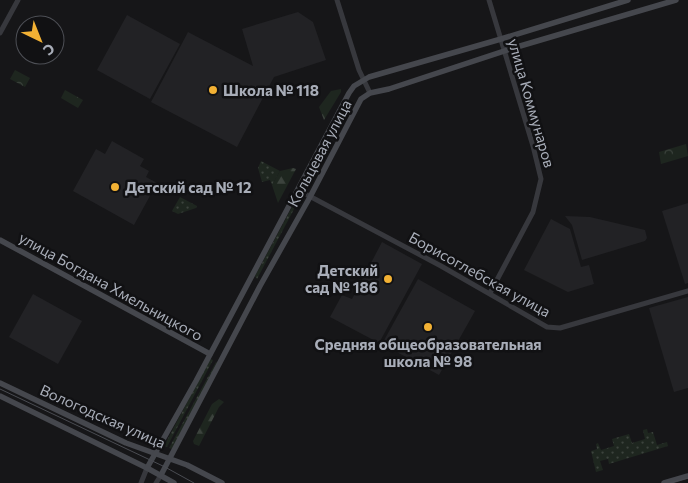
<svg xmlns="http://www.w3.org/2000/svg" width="688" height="483" font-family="Commissioner,sans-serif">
	<defs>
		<pattern id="grass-dots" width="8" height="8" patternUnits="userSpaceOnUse" patternTransform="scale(1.25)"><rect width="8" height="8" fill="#1e261f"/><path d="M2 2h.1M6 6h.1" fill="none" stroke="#3c433d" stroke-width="1.8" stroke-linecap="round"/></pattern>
		<pattern id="forest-firs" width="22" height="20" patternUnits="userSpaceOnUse" patternTransform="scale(1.25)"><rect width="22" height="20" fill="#1e261f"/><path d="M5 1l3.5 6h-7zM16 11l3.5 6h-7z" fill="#3c433d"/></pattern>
		<pattern id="park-crowns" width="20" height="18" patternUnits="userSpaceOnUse" patternTransform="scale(1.25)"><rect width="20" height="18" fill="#1e261f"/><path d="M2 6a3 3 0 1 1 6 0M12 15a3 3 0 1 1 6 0" fill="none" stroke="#3c433d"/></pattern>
	</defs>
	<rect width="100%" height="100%" fill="#161618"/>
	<!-- built -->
	<g fill="#222225">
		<polygon points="298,12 313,22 326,60 274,77 237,147 151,102 188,32 253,66 242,29"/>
		<polygon points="127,15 180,44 150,99 97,70"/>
		<polygon points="112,141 144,159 140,166 149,171 146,177 157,183 134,225 73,191 96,149 105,154"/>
		<polygon points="688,203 688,283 685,284 662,211"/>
		<polygon points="565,216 590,217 645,230 647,238 645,241 582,260 572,225"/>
		<polygon points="551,219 570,229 581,267 589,265 594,284 568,292 524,270"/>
		<polygon points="382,242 422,264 379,343 330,317 342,295 352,299"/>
		<polygon points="418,279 475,311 439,375 382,344"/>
		<polygon points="33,294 82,321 58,364 9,337"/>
		<polygon points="688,297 688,388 674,392 649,308"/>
	</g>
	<!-- grass -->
	<g fill="url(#grass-dots)">
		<polygon points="261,161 280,171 272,185 270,180 262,182 258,168"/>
		<polygon points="301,194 302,194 257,279 255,276 298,196"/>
		<polygon points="180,197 197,206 196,208 178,214 172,211"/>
		<polygon points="210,359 213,360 167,447 164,446"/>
		<polygon points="216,362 218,363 172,449 169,448"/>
		<polygon points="647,429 648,433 653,432 657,445 667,442 668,446 609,464 608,459 600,461 603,470 596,472 591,451 597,449 596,444 598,443 601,450 614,446 612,439 629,434 632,443 645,439 643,430"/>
	</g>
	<!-- forest -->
	<g fill="url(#forest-firs)">
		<polygon points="341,89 341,92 324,120 319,107 331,91"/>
		<polygon points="293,168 296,169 278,203 272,185 280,171"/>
		<polygon points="219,399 224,402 219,407 199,446 194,444 193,441 212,404"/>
	</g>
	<!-- park -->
	<g fill="url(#park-crowns)">
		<polygon points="15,70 30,78 25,87 10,79"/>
		<polygon points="65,90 83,100 78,108 61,98"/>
		<polygon points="686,144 688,156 661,164 659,152"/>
	</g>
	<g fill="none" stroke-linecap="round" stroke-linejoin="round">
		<!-- tertiary -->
		<g stroke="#37383d" stroke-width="5">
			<polyline points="337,0 359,70 370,93"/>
			<polyline points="489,0 533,146 541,179 533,212 490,293"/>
			<polyline points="0,33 18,0"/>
			<polyline points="298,190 441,266 547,327 560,328 688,291"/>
			<polyline points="141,483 147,468"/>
			<polyline points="156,483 161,475"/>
		</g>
		<!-- secondary -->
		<g stroke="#45474d" stroke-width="5.5">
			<polyline points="0,240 210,354"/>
			<polyline points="0,383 126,443 187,465 222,483"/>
			<polyline points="0,396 147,468 174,483"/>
			<polyline points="147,468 196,381 349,93 354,86 369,77 501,39 628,0"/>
			<polyline points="161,475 260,286 310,197 361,99 370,93 389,89 510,49 676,0"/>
			<polyline points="664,483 688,476"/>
		</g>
		<!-- tram -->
		<g stroke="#4a4c52" stroke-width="1">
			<polyline points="0,389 165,467 194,483"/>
			<polyline points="670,483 688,478"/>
		</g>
	</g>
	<!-- markers -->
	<g fill="#f2b134" stroke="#111113" stroke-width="2">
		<circle cx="213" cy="90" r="5"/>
		<circle cx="115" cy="187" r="5"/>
		<circle cx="388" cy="279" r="5"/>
		<circle cx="428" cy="327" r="5"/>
	</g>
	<g text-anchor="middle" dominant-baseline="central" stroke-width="5" stroke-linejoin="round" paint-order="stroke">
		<!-- poi labels -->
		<g font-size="15" font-weight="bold" fill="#a8adb8" stroke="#111113" text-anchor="start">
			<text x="223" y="90">Школа № 118</text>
			<text x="125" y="187">Детский сад № 12</text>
			<text x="378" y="270" text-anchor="end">Детский<tspan x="378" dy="17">сад № 186</tspan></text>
			<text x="428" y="344" text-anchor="middle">Средняя общеобразовательная<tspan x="428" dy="17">школа № 98</tspan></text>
		</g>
		<!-- street labels -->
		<g font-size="15" fill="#a8adb8" stroke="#111113">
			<text transform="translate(532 103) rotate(74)">улица Коммунаров</text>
			<text transform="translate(319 153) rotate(-62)">Кольцевая улица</text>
			<text transform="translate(480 274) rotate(29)">Борисоглебская улица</text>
			<text transform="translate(111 286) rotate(29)">улица Богдана Хмельницкого</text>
			<text transform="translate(103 416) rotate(24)">Вологодская улица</text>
		</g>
	</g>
	<!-- north arrow -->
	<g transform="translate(40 40) rotate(137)"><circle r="24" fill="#111113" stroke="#4d4f55"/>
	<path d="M0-4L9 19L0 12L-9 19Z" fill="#f2b134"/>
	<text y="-8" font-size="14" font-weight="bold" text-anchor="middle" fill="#a8adb8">С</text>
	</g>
</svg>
